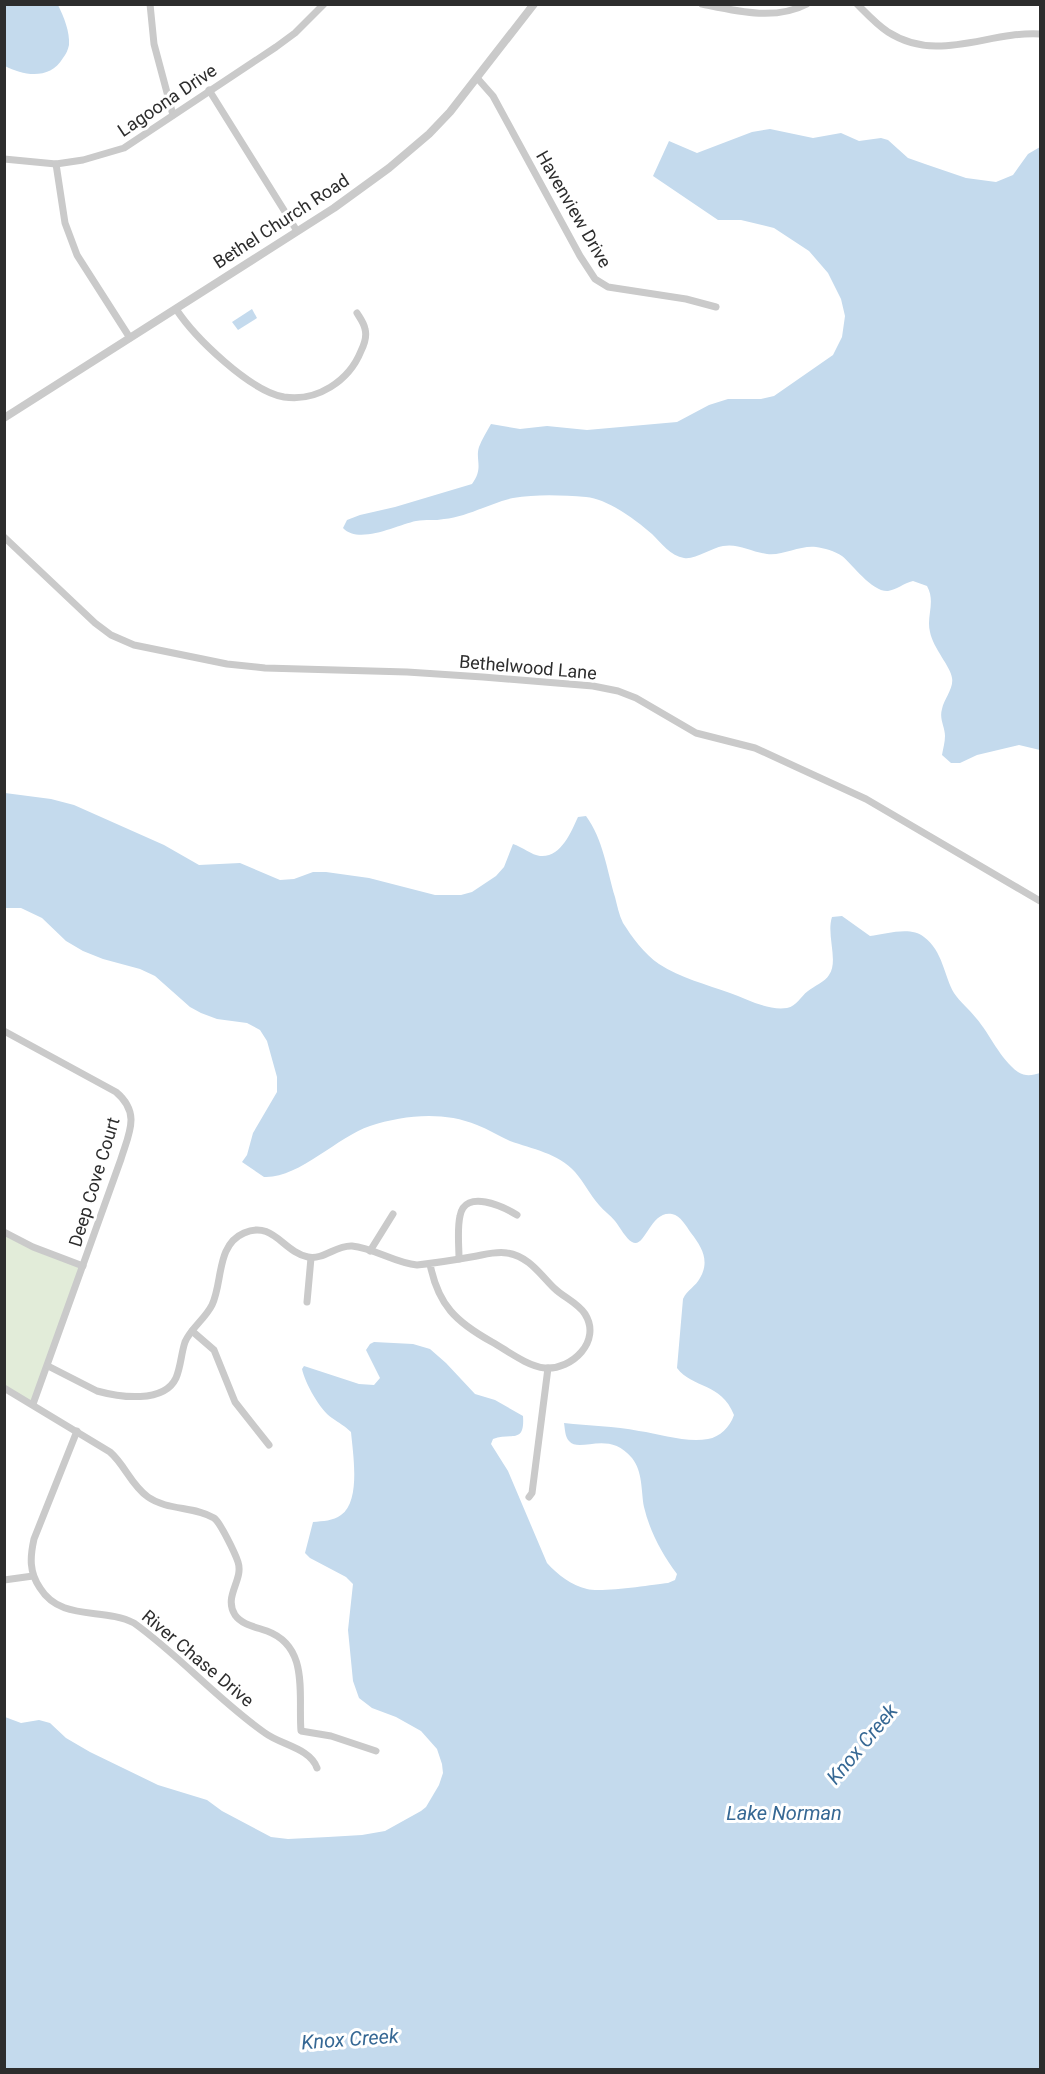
<svg xmlns="http://www.w3.org/2000/svg" width="1045" height="2074" font-family="Roboto,sans-serif">
	<rect width="100%" height="100%" fill="#fff"/>
	<!-- green -->
	<polygon fill="#e2ecd9" points="4,1232 83,1266 33,1404 5,1388"/>
	<!-- water -->
	<g fill="#c4daed">
		<path d="M4,5H58C64,17 70,32 69,45C68,50 66,54 63,58C50,80 24,76 5,66Z"/>
		<path d="M770,129L813,138L841,133L859,141L881,138L888,140L908,158L925,164L966,178L996,182L1013,175L1028,154L1040,147V750L1019,745L977,755L960,763H951L942,755C943,749 945,742 945,736C945,727 939,719 942,709C944,699 954,688 952,678C951,667 933,648 930,632C926,616 936,602 927,586L913,581C904,583 896,590 888,591C872,592 853,565 842,556C835,551 824,548 816,547C800,545 783,556 767,554C752,552 738,543 723,546C711,548 695,560 684,558C671,556 661,543 652,534C636,520 608,499 586,497C562,495 536,494 513,498C490,503 467,517 444,519C435,521 426,519 416,521C397,525 359,545 343,528L347,520L360,515L395,507L472,484C484,468 475,460 479,447C482,439 487,431 491,424L520,429L547,426L587,430L677,422L709,405L728,399H761L774,396L833,355L842,337L845,316L841,299L828,273L809,251L774,228L741,220H718L653,176L669,141L697,153L752,132Z"/>
		<polygon points="252,309 257,318 238,330 232,322"/>
		<path d="M5,793L51,799L74,805L164,845L199,865L240,863L280,880L294,879L313,872H326L369,878L435,895H461L472,892L496,876L504,867L513,844C522,847 532,855 540,856C561,858 571,832 578,817L586,816C603,839 607,870 615,897C617,905 619,915 623,923C632,937 644,954 659,964C681,978 705,984 730,993C747,999 768,1011 787,1008C797,1006 800,997 808,991C814,986 825,982 829,975C839,961 826,935 832,917L842,916L870,936C886,934 911,926 924,937C943,951 944,976 954,993C960,1002 969,1009 976,1018C990,1034 1000,1059 1018,1072C1026,1077 1033,1075 1040,1073V2069H5V1717L21,1723L39,1720L50,1723L66,1738L90,1752L158,1785L207,1800L222,1811L271,1837L288,1839L328,1837L362,1835L385,1831L421,1811L426,1807L439,1785L443,1773L442,1764L437,1749L421,1731L396,1717L372,1708L359,1698L353,1681L348,1630L353,1584L346,1577L310,1558L305,1553L313,1522C323,1521 333,1521 341,1515C361,1501 353,1454 351,1432C345,1426 339,1423 332,1418C320,1410 305,1383 302,1369L304,1366L359,1384L374,1385L380,1378L366,1350L370,1344L374,1342L413,1344L430,1349L446,1363L475,1394L495,1400L523,1416C525,1445 511,1432 493,1439L491,1444L508,1471L547,1563C558,1575 571,1585 587,1589C600,1593 651,1585 668,1583L675,1580L677,1574C662,1554 650,1532 644,1507C641,1491 643,1472 632,1458C608,1429 580,1454 569,1441C565,1437 565,1429 564,1423C589,1426 614,1426 639,1431C661,1434 686,1443 708,1439C720,1437 730,1427 734,1415C721,1382 693,1389 677,1368L683,1299C687,1290 696,1286 700,1278C710,1261 702,1247 691,1233C686,1226 681,1216 672,1214C650,1210 645,1250 632,1242C626,1239 620,1227 615,1221C610,1215 604,1211 599,1205C590,1195 584,1182 575,1172C558,1153 532,1149 510,1141C499,1136 488,1129 477,1125C443,1111 404,1115 370,1126C337,1137 298,1179 264,1177L242,1162L247,1155L253,1133L277,1092V1077L267,1041L260,1030L247,1023L217,1019L201,1013L190,1007L155,976L140,969L103,959L83,951L66,941L42,918L21,908H5Z"/>
	</g>
	<g fill="none" stroke-linecap="round" stroke-linejoin="round">
		<!-- minor -->
		<g stroke="#cacaca" stroke-width="7">
			<polyline points="150,4 154,44 173,115"/>
			<path d="M702,4C736,11 775,21 807,4"/>
			<path d="M857,4C867,14 877,25 888,32C938,64 987,31 1040,34"/>
			<polyline points="478,79 493,96 580,256 595,279 608,287 686,299 716,307"/>
			<polyline points="209,90 297,231"/>
			<polyline points="4,159 56,164 83,160 124,148 276,47 295,33 324,4"/>
			<polyline points="56,164 65,223 77,255 130,338"/>
			<path d="M176,309C195,338 250,391 284,397C317,402 349,381 361,351C364,345 367,336 365,329C364,323 360,318 357,313"/>
			<polyline points="4,537 95,623 111,635 134,645 227,664 265,668 407,672 483,677 593,686 618,691 636,698 696,733 755,748 866,799 1040,901"/>
			<path d="M4,1031L116,1092C141,1113 129,1133 121,1159L33,1404"/>
			<polyline points="4,1232 33,1247 83,1266"/>
			<polyline points="370,1251 393,1214"/>
			<path d="M459,1259C459,1245 457,1229 460,1216C465,1188 504,1207 517,1215"/>
			<polyline points="307,1302 311,1258"/>
			<polyline points="192,1331 214,1350 235,1402 269,1445"/>
			<path d="M48,1366L97,1391C119,1397 164,1404 176,1378C181,1366 181,1354 185,1342C191,1328 205,1319 212,1305C223,1282 216,1245 244,1233C273,1220 283,1252 308,1257C324,1260 336,1245 352,1246C374,1248 395,1263 417,1265C436,1263 454,1260 471,1257C484,1255 495,1251 507,1253C528,1256 540,1274 554,1288C563,1297 578,1303 585,1314C602,1341 572,1370 545,1368C527,1366 508,1351 492,1342C456,1322 438,1305 430,1264"/>
			<path d="M4,1388L110,1452C125,1465 131,1485 148,1497C168,1511 194,1506 214,1518C220,1522 235,1553 238,1562C244,1580 223,1596 235,1615C242,1625 256,1627 267,1631C310,1647 298,1695 301,1731L331,1736L376,1751"/>
			<path d="M77,1431L34,1539C30,1557 29,1572 40,1588C61,1622 103,1607 134,1623C180,1656 218,1700 265,1733C281,1745 310,1748 317,1768"/>
			<polyline points="529,1497 532,1493 548,1368"/>
			<polyline points="4,1580 33,1576"/>
		</g>
		<!-- tertiary -->
		<polyline stroke="#cacaca" stroke-width="8" points="4,418 334,208 389,168 429,134 450,112 534,4"/>
	</g>
	<g text-anchor="middle" dominant-baseline="central" stroke-width="6" stroke-linejoin="round" paint-order="stroke">
		<!-- street labels -->
		<g font-size="18" fill="#2d2d2d" stroke="#fff">
			<text transform="translate(167 100) rotate(-34)">Lagoona Drive</text>
			<text transform="translate(574 209) rotate(60)">Havenview Drive</text>
			<text transform="translate(281 221) rotate(-33)">Bethel Church Road</text>
			<text transform="translate(528 667) rotate(5)">Bethelwood Lane</text>
			<text transform="translate(94 1182) rotate(-73)">Deep Cove Court</text>
			<text transform="translate(198 1658) rotate(40)">River Chase Drive</text>
		</g>
		<!-- water labels -->
		<g font-size="20" font-style="italic" fill="#366894" stroke="#fff">
			<text transform="translate(862 1744) rotate(-50)">Knox Creek</text>
			<text x="784" y="1813">Lake Norman</text>
			<text transform="translate(350 2039) rotate(-4)">Knox Creek</text>
		</g>
	</g>
	<!-- border -->
	<rect width="1045" height="2074" fill="none" stroke="#2d2d2d" stroke-width="12"/>
</svg>
